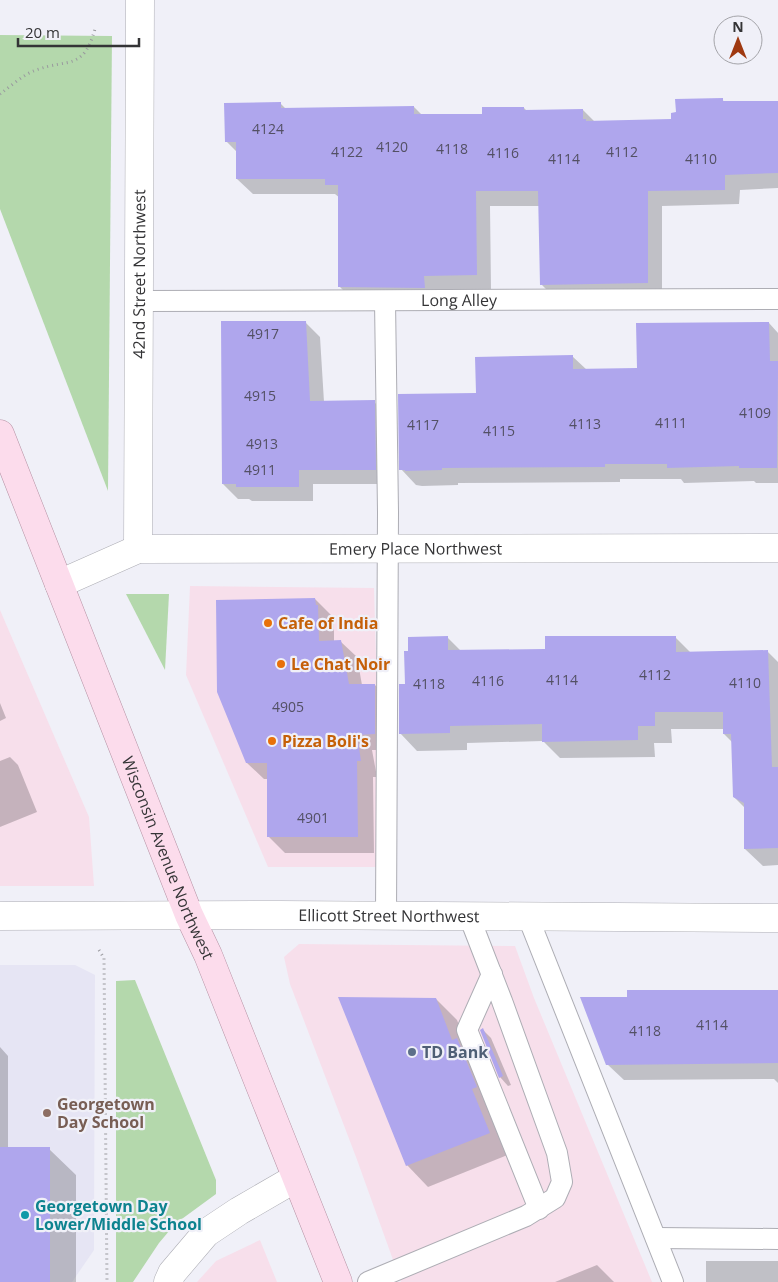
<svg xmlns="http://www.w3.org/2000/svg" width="778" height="1282" font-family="'Open Sans',sans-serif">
	<rect width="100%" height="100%" fill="#f0f0f8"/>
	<!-- commercial -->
	<g fill="#f7dfeb">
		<polygon points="190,586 374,588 382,867 268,867 186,675"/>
		<polygon points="0,610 89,817 94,886 0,886"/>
		<polygon points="299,944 515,946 534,998 652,1282 401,1282 356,1157 290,984 284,957"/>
		<polygon points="260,1240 277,1282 197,1282 216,1261"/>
	</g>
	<!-- built -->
	<polygon fill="#e6e5f4" points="0,965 75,965 95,975 94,1250 72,1282 0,1282"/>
	<!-- green -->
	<g fill="#b4d8ac">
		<polygon points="0,35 112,36 108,491 0,209"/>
		<polygon points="126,594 169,594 165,670"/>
		<polygon points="135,980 216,1180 216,1194 175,1224 159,1243 133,1282 116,1282 116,981"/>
	</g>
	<!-- shadow -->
	<g fill="#0003">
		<polygon points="722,99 725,103 778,102 778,188 740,190 739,204 662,206 662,298 557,300 542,285 539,206 490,206 491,290 439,291 355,302 340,287 340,198 335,194 253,194 237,179 237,152 226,141 280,103 286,109 414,107 422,115 484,115 524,108 527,111 583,110 595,122 672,120"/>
		<polygon points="305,322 320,337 324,402 374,402 389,416 390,484 313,484 313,501 252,501 249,499 238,499 223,484"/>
		<polygon points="769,323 778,333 778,483 756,483 754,481 684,483 681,479 620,479 620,482 458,483 458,485 422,486 416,485 401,469 477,394 572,356 587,370 638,369"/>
		<polygon points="315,599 331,615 331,620 334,622 334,641 340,641 357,657 362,685 375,685 391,702 391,750 372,750 377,777 373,777 374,853 285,853 268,836 268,779 264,779 247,763"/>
		<polygon points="675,637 691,653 767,651 778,662 778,865 763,866 745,849 745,808 734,797 732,742 724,734 724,729 671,729 672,743 654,743 655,757 560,758 543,741 467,743 467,750 417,751 400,733 406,685 448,638 461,651 546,650"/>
		<polygon points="0,703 6,718 0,721"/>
		<polygon points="10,757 18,765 37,812 0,827 0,761"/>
		<polygon points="778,991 778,1083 774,1079 624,1080 607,1064 629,998"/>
		<polygon points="436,999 457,1020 510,1154 428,1187 407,1165"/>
		<polygon points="483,1030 491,1038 511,1085 508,1086 500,1077"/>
		<polygon points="0,1047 8,1056 8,1149 49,1149 76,1175 76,1282 0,1282"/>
		<rect x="706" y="1261" width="72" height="21"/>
		<polygon points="597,1265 614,1282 555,1282"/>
	</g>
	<!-- building -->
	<g fill="#afa6ed">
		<polygon points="723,98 723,101 778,101 778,173 725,175 725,190 648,191 648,283 540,285 538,191 476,191 477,275 424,276 425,288 338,287 338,185 325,185 325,179 236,179 236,142 225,142 224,103 281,102 281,108 414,106 414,114 482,114 482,107 524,107 524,110 583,109 583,119 586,119 586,121 671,119 671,113 676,112 675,99"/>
		<polygon points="221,321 306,321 310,401 375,400 376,470 299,470 299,487 236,487 236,484 222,484"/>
		<polygon points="769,322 770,361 778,361 778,369 777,468 739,468 739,466 667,468 667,464 605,464 605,467 442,468 442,470 405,471 405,470 399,470 398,394 476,393 475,357 573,355 573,369 637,368 636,323"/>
		<polygon points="315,598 316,605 318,605 319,641 341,640 349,684 375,684 375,734 357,735 361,761 357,761 358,837 267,837 267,763 246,763 217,692 216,600"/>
		<polygon points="448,636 448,650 545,649 545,636 676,636 676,652 768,650 772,767 778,767 778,848 744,849 744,803 733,797 731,734 723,734 723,712 655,712 655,726 638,726 638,740 542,742 542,724 450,726 450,733 399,734 399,684 405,684 404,651 408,651 408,637"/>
		<polygon points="627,990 778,990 778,1063 606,1065 580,997 627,997"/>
		<polygon points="338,997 436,998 452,1040 457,1038 477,1087 472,1089 490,1133 406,1166"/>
		<polygon points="483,1028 503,1076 499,1078 480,1030"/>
		<rect x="0" y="1147" width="50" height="135"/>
	</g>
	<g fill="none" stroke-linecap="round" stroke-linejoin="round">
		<!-- lane casing -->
		<g stroke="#adadb4" stroke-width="22">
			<g id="lane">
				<path id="s1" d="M139,301L778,299"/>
				<polyline points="385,301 388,512 386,915"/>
				<polyline points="528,917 673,1282"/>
				<polyline points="492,974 467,1030 539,1209"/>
				<polyline points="656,1238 778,1239"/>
				<polyline points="368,1282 526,1216 555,1198 562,1182 557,1153 502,1001 469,916"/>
			</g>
		</g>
		<!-- street casing -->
		<g stroke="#adadb4" stroke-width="29">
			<g id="street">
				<path id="s2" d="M138,549L140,0"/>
				<path id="s3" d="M59,584L138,549L778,548"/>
				<path id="s4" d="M0,916L280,915L778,918"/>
				<polyline points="168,1282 172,1273 206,1233 239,1211 296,1178"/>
			</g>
		</g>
		<!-- primary casing -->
		<g stroke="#b592a4" stroke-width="29">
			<g id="primary">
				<path id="s5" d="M0,434L189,915L208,955L338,1282"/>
			</g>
		</g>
		<!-- path -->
		<g stroke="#99999e" stroke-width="3" stroke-dasharray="1 4" stroke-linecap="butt">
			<path d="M0,94C11,86 24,74 36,70C69,58 83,71 95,29"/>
			<polyline points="99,950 104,958 107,1282"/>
		</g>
		<!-- lane -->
		<use href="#lane" stroke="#fff" stroke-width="20"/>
		<!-- street -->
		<use href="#street" stroke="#fff" stroke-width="28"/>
		<!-- primary -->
		<use href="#primary" stroke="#fcdcec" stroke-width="28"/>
	</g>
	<!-- markers -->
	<g fill="#e8710a" stroke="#f0f0f8" stroke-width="2">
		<circle cx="268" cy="623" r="5"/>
		<circle cx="281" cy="664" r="5"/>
		<circle cx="272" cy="741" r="5"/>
	</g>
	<circle fill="#5c6f8a" stroke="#f0f0f8" stroke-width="2" cx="412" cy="1052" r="5"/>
	<circle fill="#8d6e63" stroke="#f0f0f8" stroke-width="2" cx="47" cy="1113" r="5"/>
	<circle fill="#0f9aa8" stroke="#f0f0f8" stroke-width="2" cx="25" cy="1215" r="5"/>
	<g text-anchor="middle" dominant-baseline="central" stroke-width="4.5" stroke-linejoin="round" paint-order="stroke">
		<!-- number labels -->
		<g font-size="14" fill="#535064">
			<text x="268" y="128">4124</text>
			<text x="392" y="146">4120</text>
			<text x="452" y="148">4118</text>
			<text x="347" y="151">4122</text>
			<text x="622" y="151">4112</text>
			<text x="503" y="152">4116</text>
			<text x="564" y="158">4114</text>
			<text x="701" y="158">4110</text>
			<text x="263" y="333">4917</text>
			<text x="260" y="395">4915</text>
			<text x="755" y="412">4109</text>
			<text x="671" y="422">4111</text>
			<text x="585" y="423">4113</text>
			<text x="423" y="424">4117</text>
			<text x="499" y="430">4115</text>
			<text x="262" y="443">4913</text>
			<text x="260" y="469">4911</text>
			<text x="655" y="674">4112</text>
			<text x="562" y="679">4114</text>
			<text x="488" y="680">4116</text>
			<text x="745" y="682">4110</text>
			<text x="429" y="683">4118</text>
			<text x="288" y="706">4905</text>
			<text x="313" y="817">4901</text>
			<text x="712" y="1024">4114</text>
			<text x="645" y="1030">4118</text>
		</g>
		<!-- street labels -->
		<g font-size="16" fill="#343436" stroke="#f0f0f8">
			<text stroke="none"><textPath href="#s2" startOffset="275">42nd Street Northwest</textPath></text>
			<text stroke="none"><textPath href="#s1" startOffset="320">Long Alley</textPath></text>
			<text stroke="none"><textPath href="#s3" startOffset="364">Emery Place Northwest</textPath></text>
			<text stroke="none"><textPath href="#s5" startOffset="456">Wisconsin Avenue Northwest</textPath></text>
			<text stroke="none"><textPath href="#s4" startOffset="389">Ellicott Street Northwest</textPath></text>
		</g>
		<!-- food labels -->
		<g font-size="16" font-weight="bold" fill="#c56008" stroke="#f0f0f8" text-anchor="start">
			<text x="278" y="623">Cafe of India</text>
			<text x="291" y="664">Le Chat Noir</text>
			<text x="282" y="741">Pizza Boli's</text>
		</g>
		<!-- service labels -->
		<g font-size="16" font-weight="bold" fill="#4e5e75" stroke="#f0f0f8" text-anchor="start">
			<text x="422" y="1052">TD Bank</text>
		</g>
		<!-- education labels -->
		<g font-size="16" font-weight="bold" fill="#785e54" stroke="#f0f0f8" text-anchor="start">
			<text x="57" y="1104">Georgetown<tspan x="57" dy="18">Day School</tspan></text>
		</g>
		<!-- culture labels -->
		<g font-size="16" font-weight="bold" fill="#0d838f" stroke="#f0f0f8" text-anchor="start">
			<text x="35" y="1206">Georgetown Day<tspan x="35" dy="18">Lower/Middle School</tspan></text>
		</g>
	</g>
	<!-- north arrow -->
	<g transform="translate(738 40)"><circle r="24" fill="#f0f0f8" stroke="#a5a5aa"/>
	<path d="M0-4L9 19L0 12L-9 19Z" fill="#9f3911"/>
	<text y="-8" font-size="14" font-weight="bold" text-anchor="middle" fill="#343436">N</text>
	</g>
	<!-- scale -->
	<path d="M18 38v8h121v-8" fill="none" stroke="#343436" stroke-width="2.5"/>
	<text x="25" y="38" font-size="15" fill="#343436" stroke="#f0f0f8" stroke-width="4" paint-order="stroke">20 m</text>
</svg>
